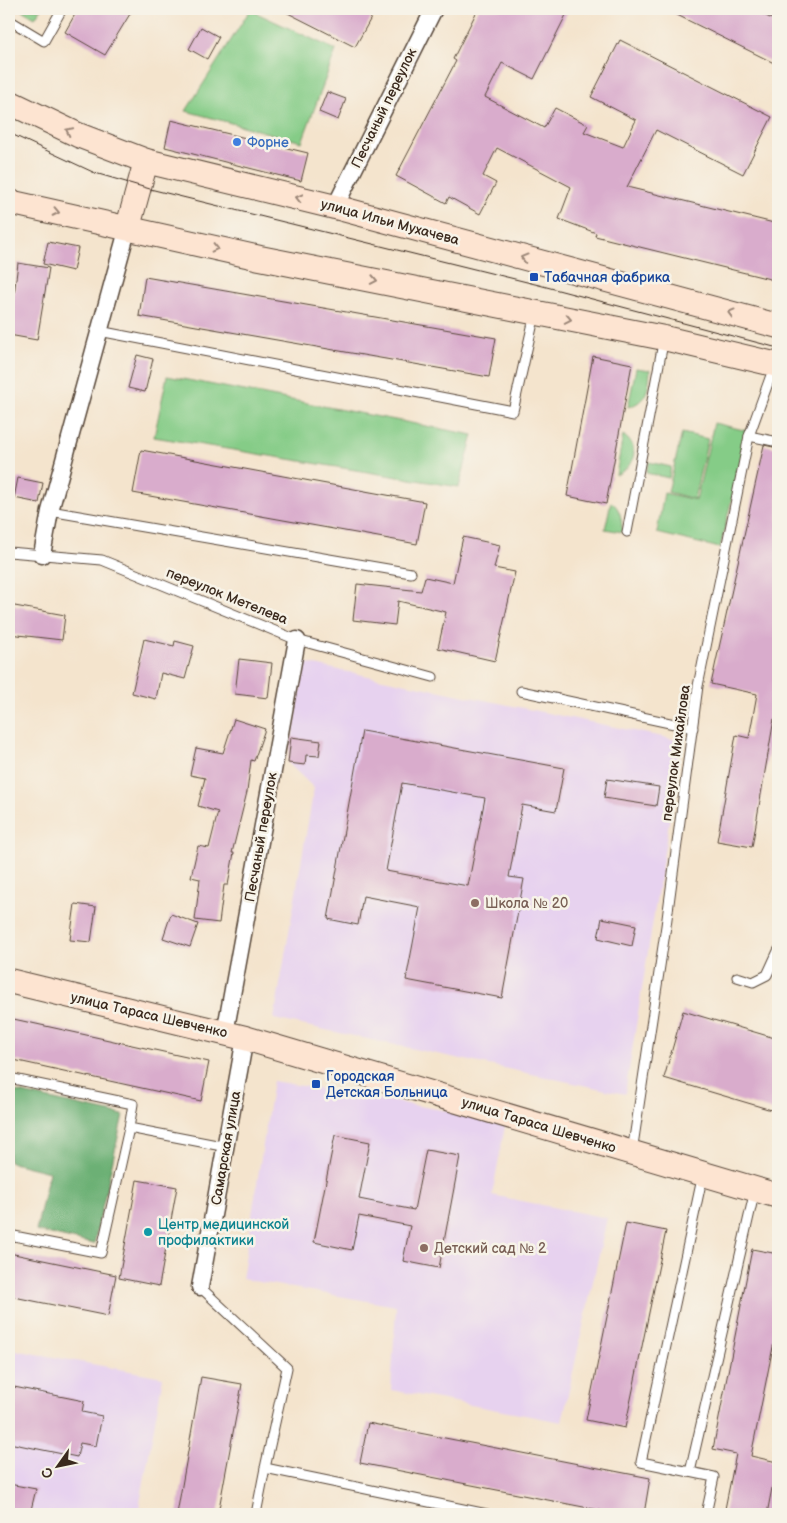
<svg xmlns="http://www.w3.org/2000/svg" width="787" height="1523" font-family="'Balsamiq Sans',sans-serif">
	<rect width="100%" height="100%" fill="#f7f3e8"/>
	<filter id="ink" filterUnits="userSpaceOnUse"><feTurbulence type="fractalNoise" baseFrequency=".02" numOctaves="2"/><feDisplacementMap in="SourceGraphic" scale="10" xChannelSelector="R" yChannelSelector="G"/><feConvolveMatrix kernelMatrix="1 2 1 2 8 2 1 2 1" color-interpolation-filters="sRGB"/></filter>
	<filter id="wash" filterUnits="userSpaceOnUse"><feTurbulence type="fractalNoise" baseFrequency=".0096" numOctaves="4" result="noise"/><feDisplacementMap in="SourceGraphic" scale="20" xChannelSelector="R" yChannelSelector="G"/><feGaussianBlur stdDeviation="1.12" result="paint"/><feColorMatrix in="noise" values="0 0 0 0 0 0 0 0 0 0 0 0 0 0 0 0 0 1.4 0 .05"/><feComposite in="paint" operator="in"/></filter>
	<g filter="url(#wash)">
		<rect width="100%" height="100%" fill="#f4e4cd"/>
		<!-- built -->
		<g fill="#e7d2ef">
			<polygon points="305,663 682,741 625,1094 274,1019 314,788 288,763"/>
			<polygon points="273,1081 506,1121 492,1195 607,1218 562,1422 391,1390 396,1306 242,1279"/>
			<polygon points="9,1349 163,1377 138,1514 9,1514"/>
		</g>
		<!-- green -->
		<g fill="#85cc87" stroke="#607b52">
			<polygon points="20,9 41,9 35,18"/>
			<polygon points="250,10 336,50 302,142 186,111"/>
			<path d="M636,368L650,370C649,388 647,402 628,407Z"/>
			<polygon points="167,376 473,435 459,487 154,437"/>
			<polygon points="714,423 748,431 720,548 657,533 664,493 696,500"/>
			<polygon points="682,433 708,439 694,499 668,492"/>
			<path d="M623,435C641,448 635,466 616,475Z"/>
			<polygon points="649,462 671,467 669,478 646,473"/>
			<path d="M611,502C621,508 622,521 622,532L605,529Z"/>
		</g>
		<!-- forest -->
		<polygon fill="#6cb074" stroke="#546d49" points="9,1090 123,1115 94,1244 36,1231 49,1172 9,1162"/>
		<g id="blocks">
			<!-- building -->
			<g fill="#d9accc" fill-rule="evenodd">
				<polygon points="78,9 133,9 105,55 65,32"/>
				<polygon points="280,9 376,9 355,47"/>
				<polygon points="478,9 569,9 534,79 502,63 485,97 544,128 555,108 588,125 584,132 623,147 636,120 591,97 620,40 772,117 743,174 656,130 627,187 778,224 778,281 595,236 596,233 559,219 571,187 497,148 483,176 496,183 480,214 449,197 446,203 396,176 456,61 453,59"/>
				<polygon points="665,9 752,9 778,22 778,65"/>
				<polygon points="201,27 219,37 207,59 189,49"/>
				<polygon points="327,92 346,99 338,120 319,112"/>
				<polygon points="171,120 308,153 301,181 165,147"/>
				<polygon points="48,242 78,248 73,271 43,264"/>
				<polygon points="18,263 49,268 37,340 9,335"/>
				<polygon points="145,277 496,338 489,377 139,316"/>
				<polygon points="137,355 153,359 145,392 128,388"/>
				<polygon points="593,356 632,364 606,504 567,496"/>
				<polygon points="764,445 778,448 778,720 774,719 752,847 717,841 736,735 749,738 757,694 711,684"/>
				<polygon points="141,450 425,502 417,544 133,493"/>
				<polygon points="18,478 43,483 39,503 14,498"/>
				<polygon points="463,537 500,545 494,568 515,572 495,661 438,648 446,612 398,601 395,625 353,620 357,584 421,591 425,577 453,583"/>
				<polygon points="9,605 65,615 62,640 9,634"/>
				<polygon points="144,639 174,646 175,641 194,646 185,679 161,673 156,699 132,693"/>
				<polygon points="239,659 272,663 268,698 235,694"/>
				<polygon points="234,719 265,729 254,761 251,760 247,792 232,853 234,853 228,885 224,885 219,923 195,920 200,879 191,877 198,846 209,848 218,812 198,806 205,778 190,775 196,748 223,753"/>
				<path d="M362,731L564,768L556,811L522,805L509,877L524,879L502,998L406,980L420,907L363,896L358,925L328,919ZM402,783L485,798L468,886L386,871Z"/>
				<polygon points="291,737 321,741 319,756 306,755 305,765 288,763"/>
				<polygon points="607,779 659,787 656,806 604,798"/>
				<polygon points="75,904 96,907 91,942 70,940"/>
				<polygon points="171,914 198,924 190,947 163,938"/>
				<polygon points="602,918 636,925 632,946 598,938"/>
				<polygon points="683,1011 778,1039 778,1112 664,1078"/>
				<polygon points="9,1018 209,1062 201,1101 9,1059"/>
				<polygon points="335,1135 370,1142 359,1199 414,1210 426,1150 460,1156 439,1268 403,1261 410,1226 359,1216 352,1250 314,1242"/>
				<polygon points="137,1180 177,1187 159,1286 119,1278"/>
				<polygon points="626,1223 666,1231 625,1428 586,1420"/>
				<polygon points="752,1249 778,1254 778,1322 751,1456 777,1462 767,1514 724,1514 736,1454 713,1449"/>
				<polygon points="9,1253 116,1275 108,1316 9,1296"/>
				<polygon points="201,1377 242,1384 218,1514 177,1514"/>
				<polygon points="9,1386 84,1401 82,1412 102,1416 96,1446 80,1443 77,1457 9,1443"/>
				<polygon points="368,1423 650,1478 644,1514 619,1514 360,1463"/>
				<polygon points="9,1484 36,1489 30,1514 9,1514"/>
			</g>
		</g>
	</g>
	<g filter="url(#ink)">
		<use href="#blocks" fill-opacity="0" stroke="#574638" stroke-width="1"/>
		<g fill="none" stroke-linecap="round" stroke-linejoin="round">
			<!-- lane casing -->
			<g stroke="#574638" stroke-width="11">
				<g id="lane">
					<polyline points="9,20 44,41 62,9"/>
					<polyline points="99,331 513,411 535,314"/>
					<polyline points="749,436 778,442"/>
					<polyline points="50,511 411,573"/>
					<polyline points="627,532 664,338"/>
					<polyline points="9,552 102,560 297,640 433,677"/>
					<polyline points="521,691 693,728"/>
					<polyline points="737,977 753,982 767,975 778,951"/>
					<polyline points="9,1078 133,1104 129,1128 227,1147"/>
					<polyline points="632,1152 666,926 698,686 749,436 775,364"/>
					<polyline points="9,1235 101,1253 129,1128"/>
					<polyline points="200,1287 287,1368 265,1468"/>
					<polyline points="690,1472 641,1462 703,1174"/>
					<polyline points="256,1514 265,1468 487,1514"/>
					<polyline points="706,1514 714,1477 690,1472 755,1190"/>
				</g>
			</g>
			<!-- street casing -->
			<g stroke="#574638" stroke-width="19">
				<g id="street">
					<polyline points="335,207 434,9"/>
					<polyline points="42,555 50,511 128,227"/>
					<polyline points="225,1033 297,640"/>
					<polyline points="200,1287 245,1038"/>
				</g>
			</g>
			<!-- secondary casing -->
			<g stroke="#574638" stroke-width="26">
				<g id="secondary">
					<polyline points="9,102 78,135 146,161 335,207 778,326"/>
					<polyline points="9,202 260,258 664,338 778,365"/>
					<polyline points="128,227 146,161"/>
					<polyline points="9,981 245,1038 778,1196"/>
				</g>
			</g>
			<!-- lane -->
			<use href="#lane" stroke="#fff" stroke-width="9"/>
			<!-- street -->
			<use href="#street" stroke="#fff" stroke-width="16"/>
			<!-- secondary -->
			<use href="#secondary" stroke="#fde4d1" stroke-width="24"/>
			<!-- tram -->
			<polyline stroke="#3b2a1e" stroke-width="1" points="9,133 95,173 150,189 539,285 778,348"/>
		</g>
		<!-- one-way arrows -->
		<defs><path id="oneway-chevron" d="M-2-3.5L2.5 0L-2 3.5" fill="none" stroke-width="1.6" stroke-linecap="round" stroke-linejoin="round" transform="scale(1.25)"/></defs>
		<g stroke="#9c8778">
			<use href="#oneway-chevron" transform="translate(69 131) rotate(-154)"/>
			<use href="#oneway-chevron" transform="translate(299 198) rotate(-166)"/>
			<use href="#oneway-chevron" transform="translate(56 212) rotate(12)"/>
			<use href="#oneway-chevron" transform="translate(215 248) rotate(13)"/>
			<use href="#oneway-chevron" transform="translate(524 258) rotate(-165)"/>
			<use href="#oneway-chevron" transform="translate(374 280) rotate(11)"/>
			<use href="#oneway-chevron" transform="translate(731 313) rotate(-165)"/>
			<use href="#oneway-chevron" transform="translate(568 319) rotate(11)"/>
		</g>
	</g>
	<!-- markers -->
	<circle fill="#3f7fe0" stroke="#f7f3e8" stroke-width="2" cx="237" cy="142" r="5"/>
	<g fill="#1a4fb4" stroke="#f7f3e8" stroke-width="2">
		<rect x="529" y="272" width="10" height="10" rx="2.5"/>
		<rect x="311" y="1079" width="10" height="10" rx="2.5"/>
	</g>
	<g fill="#8d6e63" stroke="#f7f3e8" stroke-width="2">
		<circle cx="475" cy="903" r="5"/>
		<circle cx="424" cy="1248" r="5"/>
	</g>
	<circle fill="#0f9aa8" stroke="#f7f3e8" stroke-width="2" cx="148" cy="1232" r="5"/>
	<g text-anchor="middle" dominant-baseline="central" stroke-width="5" stroke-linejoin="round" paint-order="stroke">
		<!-- street labels -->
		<g font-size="14" fill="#3b2a1e" stroke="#f7f3e8">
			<text transform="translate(384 108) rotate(-64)">Песчаный переулок</text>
			<text transform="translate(390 222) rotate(15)">улица Ильи Мухачева</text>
			<text transform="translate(227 596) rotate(22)">переулок Метелева</text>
			<text transform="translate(676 753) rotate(-82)">переулок Михайлова</text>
			<text transform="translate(261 837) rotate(-80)">Песчаный переулок</text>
			<text transform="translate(149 1015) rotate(13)">улица Тараса Шевченко</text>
			<text transform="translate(539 1125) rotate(17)">улица Тараса Шевченко</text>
			<text transform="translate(226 1148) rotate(-80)">Самарская улица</text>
		</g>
		<!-- shop labels -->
		<g font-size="14" fill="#366cbe" stroke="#f7f3e8" text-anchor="start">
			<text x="247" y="142">Форне</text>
		</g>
		<!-- transit labels -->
		<g font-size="14" fill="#164399" stroke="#f7f3e8" text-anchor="start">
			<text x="544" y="277">Табачная фабрика</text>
			<text x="326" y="1076">Городская<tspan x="326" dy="16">Детская Больница</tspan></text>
		</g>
		<!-- education labels -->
		<g font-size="14" fill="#785e54" stroke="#f7f3e8" text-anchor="start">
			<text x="485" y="903">Школа № 20</text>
			<text x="434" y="1248">Детский сад № 2</text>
		</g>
		<!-- culture labels -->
		<g font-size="14" fill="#0d838f" stroke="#f7f3e8" text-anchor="start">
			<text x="158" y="1224">Центр медицинской<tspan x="158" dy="16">профилактики</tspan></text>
		</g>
	</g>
	<!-- margin -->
	<rect width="787" height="1523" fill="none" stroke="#f7f3e8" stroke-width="30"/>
	<!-- north arrow -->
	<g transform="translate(58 1466) rotate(237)" stroke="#f7f3e8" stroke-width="4" paint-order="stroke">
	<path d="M0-4L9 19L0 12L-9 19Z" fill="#3b2a1e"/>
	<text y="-8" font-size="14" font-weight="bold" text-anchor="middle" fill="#3b2a1e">С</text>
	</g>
</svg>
